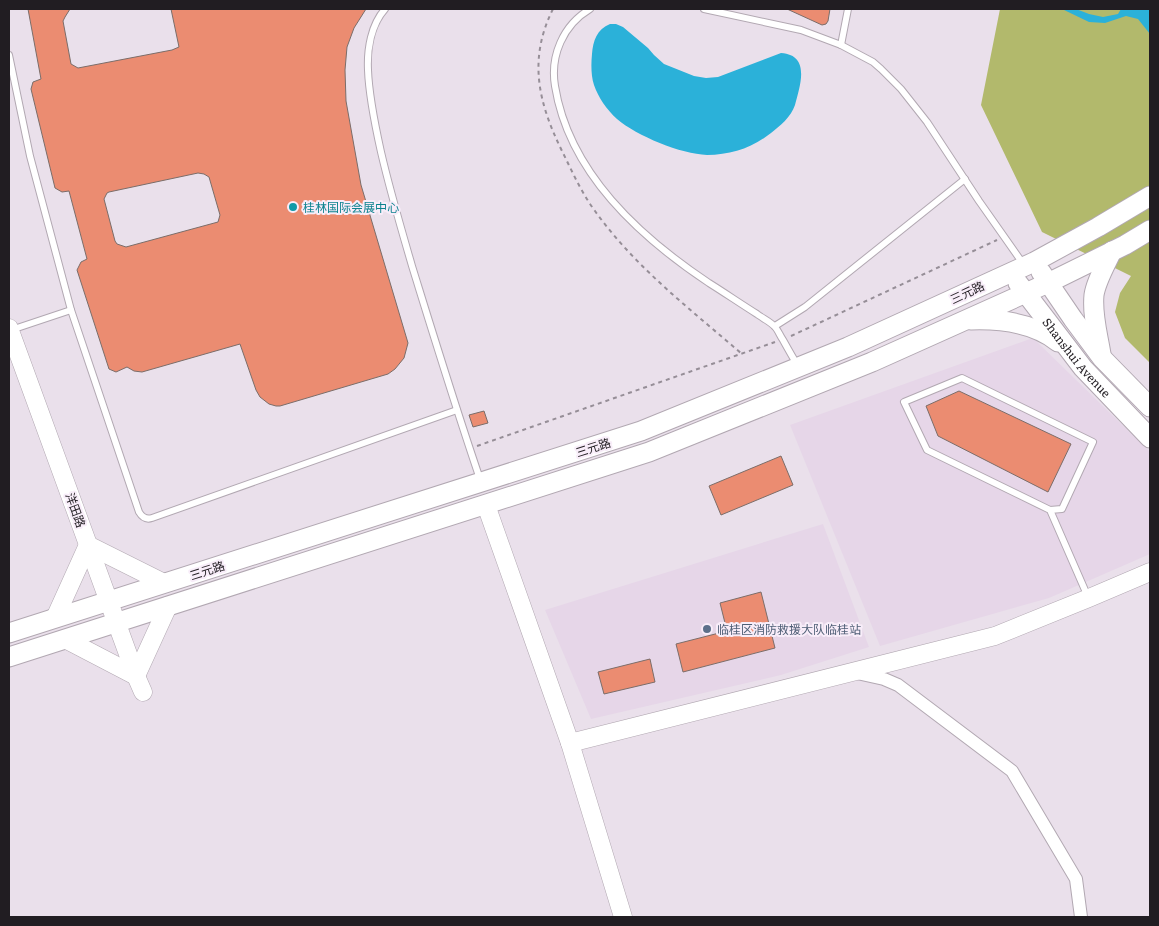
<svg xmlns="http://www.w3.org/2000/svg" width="1159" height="926" font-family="Literata,'Noto Sans SC',serif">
	<rect width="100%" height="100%" fill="#eae0eb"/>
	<!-- built -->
	<g fill="#e6d6e8">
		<polygon points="1033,338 1150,452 1150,554 1049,598 880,646 790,425"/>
		<polygon points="823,524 869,647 781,675 591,719 545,610"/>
	</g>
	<!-- green -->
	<polygon fill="#b2b96c" points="1000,9 1150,9 1150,363 1125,338 1115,312 1120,293 1131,276 1042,232 981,105"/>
	<!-- water -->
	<g fill="#2bb1d9">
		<polygon points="1062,9 1076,9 1089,14 1103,17 1118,14 1121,9 1150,9 1150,34 1138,19 1126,16 1105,23 1089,22"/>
		<path d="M610,24H616L623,27L648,48L654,55L664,64L694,76L706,78L718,77L781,53C811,55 800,86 795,105C791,117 780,126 771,133C752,148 731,155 707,155C681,154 637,136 617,119C607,110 598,97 594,85C591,76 591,64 592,54C593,41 597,29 610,24Z"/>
	</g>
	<!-- building -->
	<g fill="#eb8c71" stroke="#7b6d69" fill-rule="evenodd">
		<path d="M28,9H70L65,17L63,21L71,64L78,68L172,50L179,47L171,9H366L354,28L347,47L345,70L346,101L361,185L408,343L404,358L395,369L388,374L280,406H276L269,404L260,397L256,390L240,344L142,372L134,371L127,367L116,372L109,369L77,270L81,262L87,259L69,191L62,192L55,188L31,89L33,82L41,79ZM198,173L204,174L209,177L220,215L218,222L126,247L117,244L115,241L104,199L107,193L109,192Z"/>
		<polygon points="787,9 830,9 828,21 826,24 822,25"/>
		<polygon points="959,391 1071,444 1048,492 938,436 926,406"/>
		<polygon points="484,411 488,423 473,427 469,415"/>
		<polygon points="781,456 793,485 721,515 709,486"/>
		<polygon points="761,592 775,648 683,672 676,644 727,631 720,603"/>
		<polygon points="650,659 655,682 604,694 598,672"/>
	</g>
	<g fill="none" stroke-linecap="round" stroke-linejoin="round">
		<!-- lane casing -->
		<g stroke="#b2a8b2" stroke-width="8">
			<g id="lane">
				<path d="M385,9C371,25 367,49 368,70C369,97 375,125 381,152C390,191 401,228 412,266C434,337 456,409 480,479"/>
				<path d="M590,9C563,25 550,56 555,86C569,173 640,237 709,283C725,293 741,304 757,314C762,318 771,322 775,327C778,330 780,336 783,340C788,349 793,358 798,366"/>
				<polyline points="704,9 801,30 841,45 873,62 881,69 901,89 927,122 979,201 1024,265"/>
				<polyline points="841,45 848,9"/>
				<path d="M9,55L30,156L71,310L139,512C142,517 146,520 152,518L457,410"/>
				<polyline points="775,326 805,307 965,179"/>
				<polyline points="11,330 71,310"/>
				<polyline points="1050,510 927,450 904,402 962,378 1093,442 1062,509 1050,510 1088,597"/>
			</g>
		</g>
		<!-- street casing -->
		<g stroke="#b2a8b2" stroke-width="14">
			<polyline id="street" points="857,673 884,679 898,685 1012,771 1076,879 1081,917"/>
		</g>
		<!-- secondary casing -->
		<g stroke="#b2a8b2" stroke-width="19">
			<g id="secondary">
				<polyline points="9,328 136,676 143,692"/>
				<polyline points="486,505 570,743 623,917"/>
				<polyline points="55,618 88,545 164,583"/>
				<polyline points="65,639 136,676 168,606"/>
				<polyline points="570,743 995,636 1089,598 1150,572"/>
			</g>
		</g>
		<!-- primary casing -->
		<g stroke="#b2a8b2" stroke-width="21">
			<g id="primary">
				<polyline points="1041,272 1073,319 1102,358 1150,407"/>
				<path id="s1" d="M1018,283L1083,368L1150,438"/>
				<path d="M971,320C1001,319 1034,323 1058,342"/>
				<path d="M1101,354C1098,335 1092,315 1094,295C1096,281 1106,264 1112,251"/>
				<polyline points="9,633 641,431 848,347 1034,262 1098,227 1150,196"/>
				<polyline points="9,657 649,452 872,362 1048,283 1125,245 1150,230"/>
			</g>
		</g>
		<!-- path -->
		<g stroke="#968e97" stroke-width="2" stroke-dasharray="4 4" stroke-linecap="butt">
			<path d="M553,9C528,59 538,102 562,151C572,171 581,192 595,211C635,267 690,309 742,354"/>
			<polyline points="791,336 997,240"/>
			<polyline points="477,446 775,342"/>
		</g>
		<!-- lane -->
		<use href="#lane" stroke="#fff" stroke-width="6"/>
		<!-- street -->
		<use href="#street" stroke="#fff" stroke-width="12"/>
		<!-- secondary -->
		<use href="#secondary" stroke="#fff" stroke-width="18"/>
		<!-- primary -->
		<use href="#primary" stroke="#fff" stroke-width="19"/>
	</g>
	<!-- markers -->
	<circle fill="#0f9aa8" stroke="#f8edf9" stroke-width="2" cx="293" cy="207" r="5"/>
	<circle fill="#5c6f8a" stroke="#f8edf9" stroke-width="2" cx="707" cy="629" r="5"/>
	<g text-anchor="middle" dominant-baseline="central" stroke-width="4" stroke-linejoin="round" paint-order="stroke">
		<!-- culture labels -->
		<g font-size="12" fill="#0d838f" stroke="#f8edf9" text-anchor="start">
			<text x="303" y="207">桂林国际会展中心</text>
		</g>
		<!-- street labels -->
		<g font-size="12" fill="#211d22" stroke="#f8edf9">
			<text transform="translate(967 292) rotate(-25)">三元路</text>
			<text stroke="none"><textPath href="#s1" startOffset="95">Shanshui Avenue</textPath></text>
			<text transform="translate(593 447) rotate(-18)">三元路</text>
			<text transform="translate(76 510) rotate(70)">洋田路</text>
			<text transform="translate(207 570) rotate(-18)">三元路</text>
		</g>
		<!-- service labels -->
		<g font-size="12" fill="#4e5e75" stroke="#f8edf9" text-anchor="start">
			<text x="717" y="629">临桂区消防救援大队临桂站</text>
		</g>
	</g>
	<!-- border -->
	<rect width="1159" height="926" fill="none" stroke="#211d22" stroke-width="20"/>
</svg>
